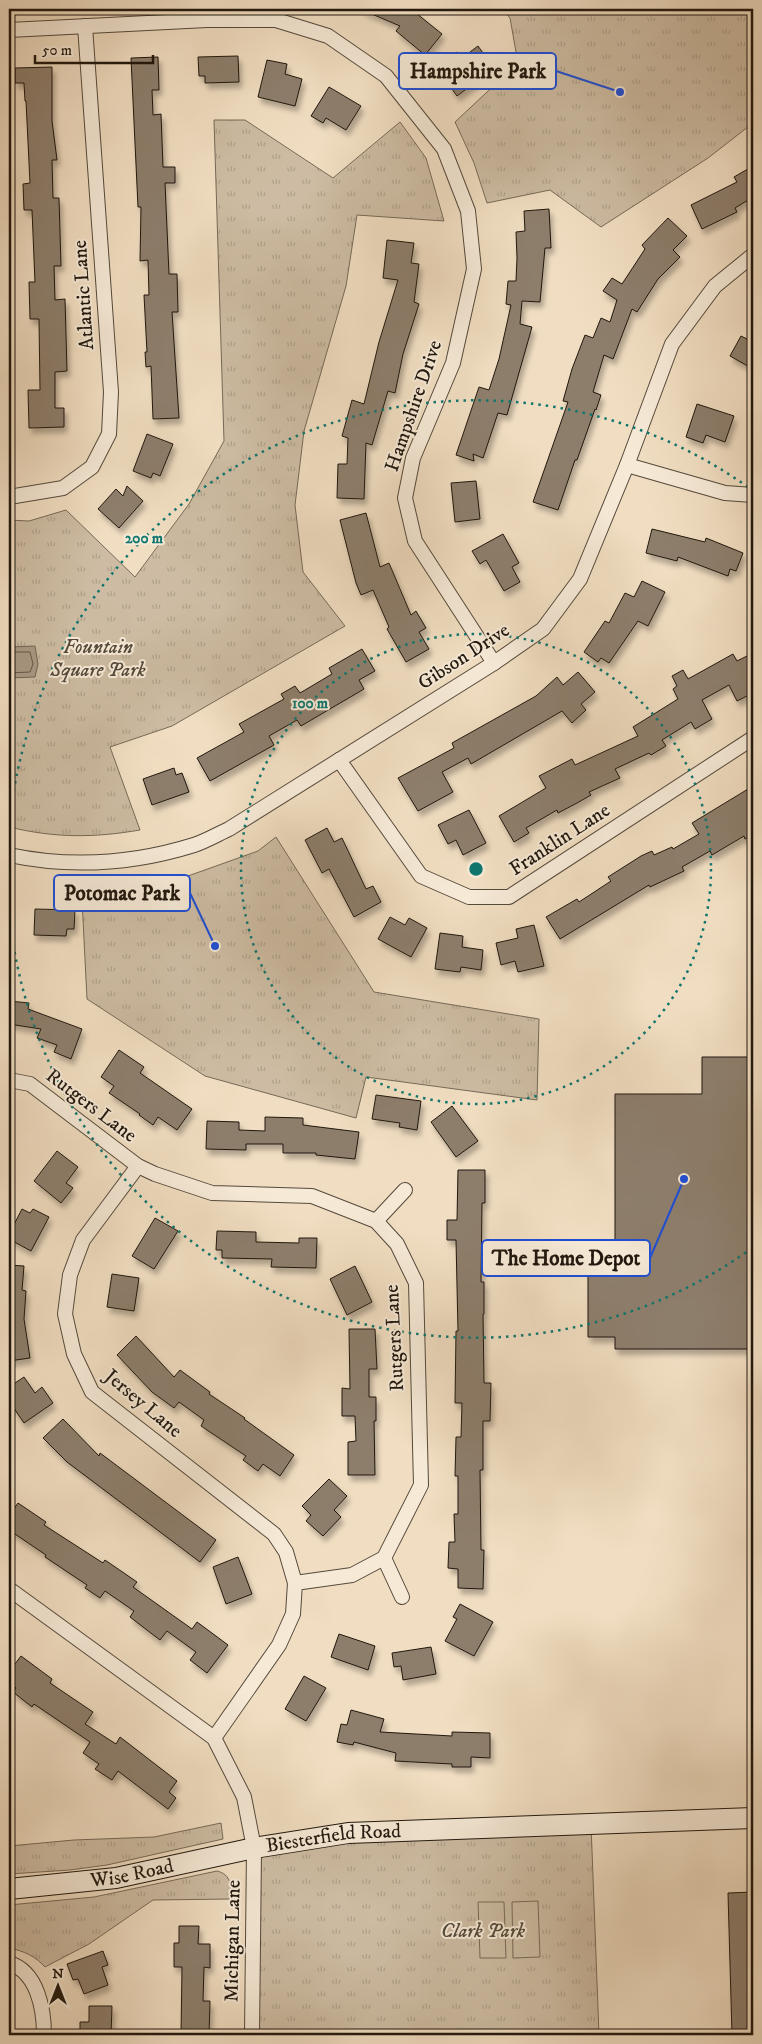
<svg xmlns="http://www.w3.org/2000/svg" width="762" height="2044" font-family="'IM FELL DW Pica',serif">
	<defs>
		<pattern id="grass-tufts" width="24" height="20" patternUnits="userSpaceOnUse" patternTransform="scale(1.25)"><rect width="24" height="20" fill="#cdbca3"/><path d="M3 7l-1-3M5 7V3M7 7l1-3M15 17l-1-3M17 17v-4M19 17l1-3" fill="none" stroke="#b0a18b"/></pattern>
		<filter id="shadow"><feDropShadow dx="3" dy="5.5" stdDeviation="2.5" flood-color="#0004"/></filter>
	</defs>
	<rect width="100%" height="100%" fill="#f1dec2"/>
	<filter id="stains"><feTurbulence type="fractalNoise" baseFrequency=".004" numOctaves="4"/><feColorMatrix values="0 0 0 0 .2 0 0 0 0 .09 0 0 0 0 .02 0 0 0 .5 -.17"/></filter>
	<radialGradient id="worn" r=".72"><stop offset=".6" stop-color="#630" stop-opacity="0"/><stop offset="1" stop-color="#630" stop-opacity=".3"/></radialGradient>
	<!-- grass -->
	<g fill="url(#grass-tufts)" stroke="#766a58">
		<polygon points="502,9 753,9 753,123 708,158 601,227 550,190 487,203 474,163 455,122 518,63 510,18"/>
		<path d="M214,120H245L333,178L400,122L426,158L444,221L357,215L346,286L304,431L295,505L303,572L345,626L172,726L110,747L140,830C93,838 55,838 9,827V520L29,521L66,510L135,577L189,504L224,441Z"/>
		<polygon points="276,837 374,992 539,1019 537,1100 366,1077 356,1118 205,1076 87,999 82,900 160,886 258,851"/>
		<polygon points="221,1823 223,1839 107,1865 70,1870 9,1874 9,1846 74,1840 154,1837"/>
		<polygon points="591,1824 599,2035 252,2035 254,1848"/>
		<path d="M217,1871C231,1874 232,1887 231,1899L153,1900L89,1944L45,1967C35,1956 24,1951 9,1948V1905L94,1897Z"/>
	</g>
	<!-- pitch -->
	<g fill="#cdbca3" stroke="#766a58">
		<polygon points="538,1901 540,1957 513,1958 512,1902"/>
		<polygon points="478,1902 504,1902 506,1958 480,1958"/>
	</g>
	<!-- water -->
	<polygon fill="#aa9a85" stroke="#736655" points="35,646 38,664 35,677 9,678 9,647"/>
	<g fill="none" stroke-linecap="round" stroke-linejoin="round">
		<!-- shore -->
		<polyline stroke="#65584a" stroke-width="1" points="9,652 30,652 33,664 30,672 9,673"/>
	</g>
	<!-- building -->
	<g fill="#8d7e6c" stroke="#20170e" filter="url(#shadow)">
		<polygon points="360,9 411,9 442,34 425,55 396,31 400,26"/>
		<polygon points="478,46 488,60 478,66 485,75 457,96 449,85 455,81 441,63 457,52 462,58"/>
		<polygon points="238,56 239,82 205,83 205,76 199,76 198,57"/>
		<polygon points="158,57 159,90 152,90 153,115 161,114 163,167 175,167 175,183 165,183 169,274 177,274 178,312 172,312 179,418 153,419 151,366 146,367 145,352 147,352 144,295 149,295 148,260 140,261 141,207 138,207 131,58"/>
		<polygon points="267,60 287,64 285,74 302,79 295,106 258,97"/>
		<polygon points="52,67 52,121 57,160 52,160 53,198 59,198 61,266 54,266 55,300 65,299 67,371 55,372 55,408 64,408 64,427 29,428 28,390 40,390 39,319 30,319 29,282 35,282 32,210 24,210 23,184 30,183 26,101 25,101 24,83 15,83 15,68"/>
		<polygon points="329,87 361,106 346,130 326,118 323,123 311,116"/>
		<polygon points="753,166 753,197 735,208 737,212 702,229 691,205 737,182 734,177"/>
		<polygon points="549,209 551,248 545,248 540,302 522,301 520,324 532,327 507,415 498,413 483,458 473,454 474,461 456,455 479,387 489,390 499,359 511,305 506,304 508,281 516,281 517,258 516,232 525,231 524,211"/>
		<polygon points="668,218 687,236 673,250 680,257 658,279 637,312 632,309 613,359 604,355 593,392 601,395 596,410 595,409 577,460 575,460 558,510 533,502 568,402 563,401 572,369 585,335 593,338 601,318 610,322 617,300 603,291 612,278 622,284 645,249 642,245"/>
		<polygon points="387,240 414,243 411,263 419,264 414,302 419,304 403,354 395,393 388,391 372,445 366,443 364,499 337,498 338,464 347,464 348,438 342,436 352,400 364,404 379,342 398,280 383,278"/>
		<polygon points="741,336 753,342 753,369 730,356"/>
		<polygon points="697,404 734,416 725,442 706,435 703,443 686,437"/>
		<polygon points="147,434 173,444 160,476 153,473 151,478 133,471"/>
		<polygon points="476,481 480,519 455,522 451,483"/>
		<polygon points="127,486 143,501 119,528 98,509 116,489 123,496"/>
		<polygon points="366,513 380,567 389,563 411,615 416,611 426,628 419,632 429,649 406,662 387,629 389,627 373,590 361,595 356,583 340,520"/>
		<polygon points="652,529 705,542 706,538 743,553 736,571 730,569 728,576 678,557 677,561 646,553"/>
		<polygon points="503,534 519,563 512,567 520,582 504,591 486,560 480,564 472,551"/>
		<polygon points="642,581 665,592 648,626 638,621 609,663 601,658 598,662 584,652 605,621 609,623 625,593 634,597"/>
		<polygon points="362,649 375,671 359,680 364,689 301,726 297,720 269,736 274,745 210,781 197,758 244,732 239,724 284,699 281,694 295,686 300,693 332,674 329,668"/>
		<polygon points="753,653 753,693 737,701 729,685 702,700 712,719 695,729 691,722 662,740 666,746 651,755 649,753 615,769 620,778 589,792 591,795 577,803 558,813 557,810 526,828 529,833 514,842 499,816 546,788 539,776 572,759 575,765 638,736 633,727 678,699 673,689 677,686 672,676 683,670 688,679 733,654 737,661"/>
		<polygon points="578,672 595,692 581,704 586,710 572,723 562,711 471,764 468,758 442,772 453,792 418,811 398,778 454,748 452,743 536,696 557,677 563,685"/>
		<polygon points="174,768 176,775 182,773 189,792 152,805 143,779"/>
		<polygon points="753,786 753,834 745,839 744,836 712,855 710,851 682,867 684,871 650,887 649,885 560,939 546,917 577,899 579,902 611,881 608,877 641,856 652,851 654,855 672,847 673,849 699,834 692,823"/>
		<polygon points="469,810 486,843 463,855 456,840 448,844 438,825"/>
		<polygon points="327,828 334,842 342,838 366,889 373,886 381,902 354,917 329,869 322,873 305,840"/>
		<polygon points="35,909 75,910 74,929 67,929 66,936 34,935"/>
		<polygon points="390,917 405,925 409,918 427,928 411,957 378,939"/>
		<polygon points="534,925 544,966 518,972 515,961 501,965 496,943 518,938 516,929"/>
		<polygon points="440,933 463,936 462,947 483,950 481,970 461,967 460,972 435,969"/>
		<polygon points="9,1001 29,1003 28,1009 82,1029 71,1059 54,1052 57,1045 37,1038 41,1029 9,1024"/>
		<polygon points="119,1050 144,1067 140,1073 192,1109 177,1130 158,1117 153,1125 139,1115 140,1114 109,1093 114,1086 101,1077"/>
		<polygon points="702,1057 753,1057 753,1349 615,1349 615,1337 588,1337 588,1265 615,1265 615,1094 702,1094"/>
		<polygon points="376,1095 421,1101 417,1130 399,1127 400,1123 372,1119"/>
		<polygon points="452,1106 478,1141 456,1157 431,1122"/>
		<polygon points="265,1117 303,1118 303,1125 359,1132 355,1159 316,1155 316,1153 283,1153 283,1144 246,1144 246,1150 206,1149 207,1121 239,1122 239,1130 265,1131"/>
		<polygon points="57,1151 78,1167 66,1183 73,1188 61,1203 34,1181"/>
		<polygon points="458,1170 485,1170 485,1203 482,1203 481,1282 484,1282 484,1314 483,1314 484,1383 491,1383 490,1421 483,1421 483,1470 480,1470 481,1550 484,1550 483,1589 458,1588 458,1569 448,1568 449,1542 455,1542 454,1514 458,1514 458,1476 455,1476 456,1437 461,1437 462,1403 455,1403 456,1331 458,1331 456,1240 447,1240 447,1220 457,1220"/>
		<polygon points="22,1209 30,1213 33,1209 49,1217 31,1251 9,1239 9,1234"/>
		<polygon points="155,1218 178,1231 154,1269 132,1256"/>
		<polygon points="217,1231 256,1232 256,1242 299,1243 299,1238 317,1238 316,1268 271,1267 272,1259 222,1258 222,1250 216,1250"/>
		<polygon points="9,1265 24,1266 22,1290 26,1291 24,1319 30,1358 9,1361"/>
		<polygon points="355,1266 372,1302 347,1315 330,1279"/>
		<polygon points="112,1274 139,1278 134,1311 107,1307"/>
		<polygon points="349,1329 375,1329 377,1369 369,1369 369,1397 376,1397 376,1421 374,1421 375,1475 348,1475 348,1442 356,1441 355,1416 342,1416 342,1388 350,1389"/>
		<polygon points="136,1336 174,1377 180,1370 210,1392 209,1394 245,1418 244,1419 294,1455 280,1476 263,1464 258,1471 243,1460 246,1456 201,1426 204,1420 179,1402 174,1408 152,1392 117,1355"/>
		<polygon points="24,1377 35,1393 42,1387 53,1403 24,1423 9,1401 9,1387"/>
		<polygon points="63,1419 99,1456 100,1453 216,1540 200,1562 67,1462 43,1438"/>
		<polygon points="329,1479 347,1496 334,1510 341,1517 323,1536 306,1521 311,1515 302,1506"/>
		<polygon points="18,1503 46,1522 44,1525 103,1563 105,1560 137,1582 133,1587 192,1629 197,1622 228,1645 207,1673 190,1660 196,1652 167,1631 160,1640 130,1617 134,1611 105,1591 100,1598 85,1588 87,1585 45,1557 46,1555 9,1530 9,1516"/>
		<polygon points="238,1557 252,1594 226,1604 213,1567"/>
		<polygon points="460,1604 493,1622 474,1656 445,1641 457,1619 453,1617"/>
		<polygon points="339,1634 375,1646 368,1670 331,1657"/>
		<polygon points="431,1647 436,1674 403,1680 401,1666 394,1667 392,1653"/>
		<polygon points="21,1656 52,1679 50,1683 93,1712 85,1724 116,1744 120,1737 177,1781 169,1792 176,1798 168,1809 118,1771 112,1780 95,1769 99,1764 83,1753 90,1742 34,1704 32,1707 13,1692 16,1688 9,1682 9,1672"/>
		<polygon points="304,1676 326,1688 306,1721 285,1709"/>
		<polygon points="351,1710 384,1719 380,1732 452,1736 452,1732 490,1733 490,1758 471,1757 471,1767 452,1767 452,1764 395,1761 396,1753 354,1742 353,1745 337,1742 341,1724 347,1725"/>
		<polygon points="753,1892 753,2035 732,2035 728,1893"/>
		<polygon points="179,1926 199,1926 198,1944 210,1944 210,1968 204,1967 203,2001 210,2001 209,2035 181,2035 182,1967 174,1967 174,1943 179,1943"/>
		<polygon points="103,1951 108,1965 102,1967 108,1985 84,1994 78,1979 73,1980 67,1964"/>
		<polygon points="89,2006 112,2006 111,2035 80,2035 80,2022 89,2022"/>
	</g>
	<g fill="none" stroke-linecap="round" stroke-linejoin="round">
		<!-- street casing -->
		<g stroke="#54493b" stroke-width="16">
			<g id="street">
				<polyline points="9,30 207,20 276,20 328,36 386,76 444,149 468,211 474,269 453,363 413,458 405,498 415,541 494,663"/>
				<polyline points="627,465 725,493 753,495"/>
				<polyline points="9,497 63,488 92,467 109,434 111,392 85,26"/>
				<polyline points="339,760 421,876 469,897 509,897 753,738"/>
				<path d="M9,855C71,868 133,864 194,845C206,841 218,834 229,829L494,663L543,629L580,579L627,465L672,344L715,286L753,255"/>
				<polyline points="9,1080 30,1084 138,1166 155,1174 212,1193 312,1196 376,1221 397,1244 416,1283 421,1485 384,1558 352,1575 295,1583 293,1614 279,1645 214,1738"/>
				<polyline points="138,1166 83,1240 70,1275 65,1314 74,1354 92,1392 274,1534 286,1552 295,1583"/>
				<polyline points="376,1221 405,1190"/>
				<polyline points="384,1558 402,1597"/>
				<polyline points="9,1589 214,1738 244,1797 254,1848 252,2035"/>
				<path d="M9,1963C38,1972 44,2010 44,2035"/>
			</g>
		</g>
		<!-- secondary casing -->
		<g stroke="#20170e" stroke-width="22">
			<g id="secondary">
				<path id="s1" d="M9,1889L116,1878L254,1848L348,1833L753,1818"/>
			</g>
		</g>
		<!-- street -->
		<use href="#street" stroke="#f6ead7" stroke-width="14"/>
		<!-- secondary -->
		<use href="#secondary" stroke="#f6ead7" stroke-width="20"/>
	</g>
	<!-- distance rings -->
	<g fill="none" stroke="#0f766e" stroke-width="2.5" stroke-dasharray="2.5 5">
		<circle cx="476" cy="869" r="235"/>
		<path d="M752 1248A469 469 0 0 1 9 910M9 828A469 469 0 0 1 752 490"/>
	</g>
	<g text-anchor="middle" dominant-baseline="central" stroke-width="4" stroke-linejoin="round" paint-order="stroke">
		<!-- street labels -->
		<g font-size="20" fill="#20170e" stroke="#f6ead7">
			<text transform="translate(84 295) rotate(-94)">Atlantic Lane</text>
			<text transform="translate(414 406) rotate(-71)">Hampshire Drive</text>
			<text transform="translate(464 657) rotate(-33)">Gibson Drive</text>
			<text transform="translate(560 840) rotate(-33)">Franklin Lane</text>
			<text transform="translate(91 1106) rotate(37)">Rutgers Lane</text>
			<text transform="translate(395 1338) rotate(-93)">Rutgers Lane</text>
			<text transform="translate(143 1404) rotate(40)">Jersey Lane</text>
			<text stroke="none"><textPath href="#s1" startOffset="329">Biesterfield Road</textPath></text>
			<text stroke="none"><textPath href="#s1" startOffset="124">Wise Road</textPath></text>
			<text transform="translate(233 1941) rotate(-89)">Michigan Lane</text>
		</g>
		<!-- park labels -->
		<g font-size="20" font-style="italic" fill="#54493b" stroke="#f6ead7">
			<text x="98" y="647">Fountain<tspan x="98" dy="23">Square Park</tspan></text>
			<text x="483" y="1931">Clark Park</text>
		</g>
	</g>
	<circle cx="476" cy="869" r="8" fill="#0f766e" stroke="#f6ead7" stroke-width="2.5"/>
	<g font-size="15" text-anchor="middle" font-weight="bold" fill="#0f766e" stroke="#f6ead7" stroke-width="4" stroke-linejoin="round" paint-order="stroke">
		<text x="144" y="543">200 m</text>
		<text x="310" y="708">100 m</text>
	</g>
	<!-- callouts -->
	<path fill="none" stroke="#1d4ed8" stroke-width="2" d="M620 92L556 71M215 946L190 893M684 1179L650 1258"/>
	<g fill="#1d4ed8" stroke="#f6ead7" stroke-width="2">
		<circle cx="620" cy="92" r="5"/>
		<circle cx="215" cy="946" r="5"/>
		<circle cx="684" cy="1179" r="5"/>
	</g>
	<g fill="#f6ead7" stroke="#1d4ed8" stroke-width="2">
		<rect x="399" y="53" width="157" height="36" rx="5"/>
		<rect x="54" y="875" width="136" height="36" rx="5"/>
		<rect x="482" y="1240" width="168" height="36" rx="5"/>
	</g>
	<g font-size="21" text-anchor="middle" font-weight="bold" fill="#20170e">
		<text x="478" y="78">Hampshire Park</text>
		<text x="122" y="900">Potomac Park</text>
		<text x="566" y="1265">The Home Depot</text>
	</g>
	<!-- margin -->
	<rect width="762" height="2044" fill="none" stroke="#f1dec2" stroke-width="30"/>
	<rect x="10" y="10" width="742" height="2024" fill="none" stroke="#20170e" stroke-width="2.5"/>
	<rect x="15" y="15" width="732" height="2014" fill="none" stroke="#20170e"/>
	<!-- north arrow -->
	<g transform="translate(58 1986)" stroke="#f6ead7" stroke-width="4" paint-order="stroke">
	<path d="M0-4L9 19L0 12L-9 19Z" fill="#20170e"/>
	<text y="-8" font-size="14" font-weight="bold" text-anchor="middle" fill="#20170e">N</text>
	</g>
	<!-- scale -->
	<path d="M35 55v8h118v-8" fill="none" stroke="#20170e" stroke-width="2.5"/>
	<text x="42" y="55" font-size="15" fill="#20170e" stroke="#f6ead7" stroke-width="4" paint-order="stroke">50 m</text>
	<rect width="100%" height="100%" filter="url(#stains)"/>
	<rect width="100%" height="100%" fill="url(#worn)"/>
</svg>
